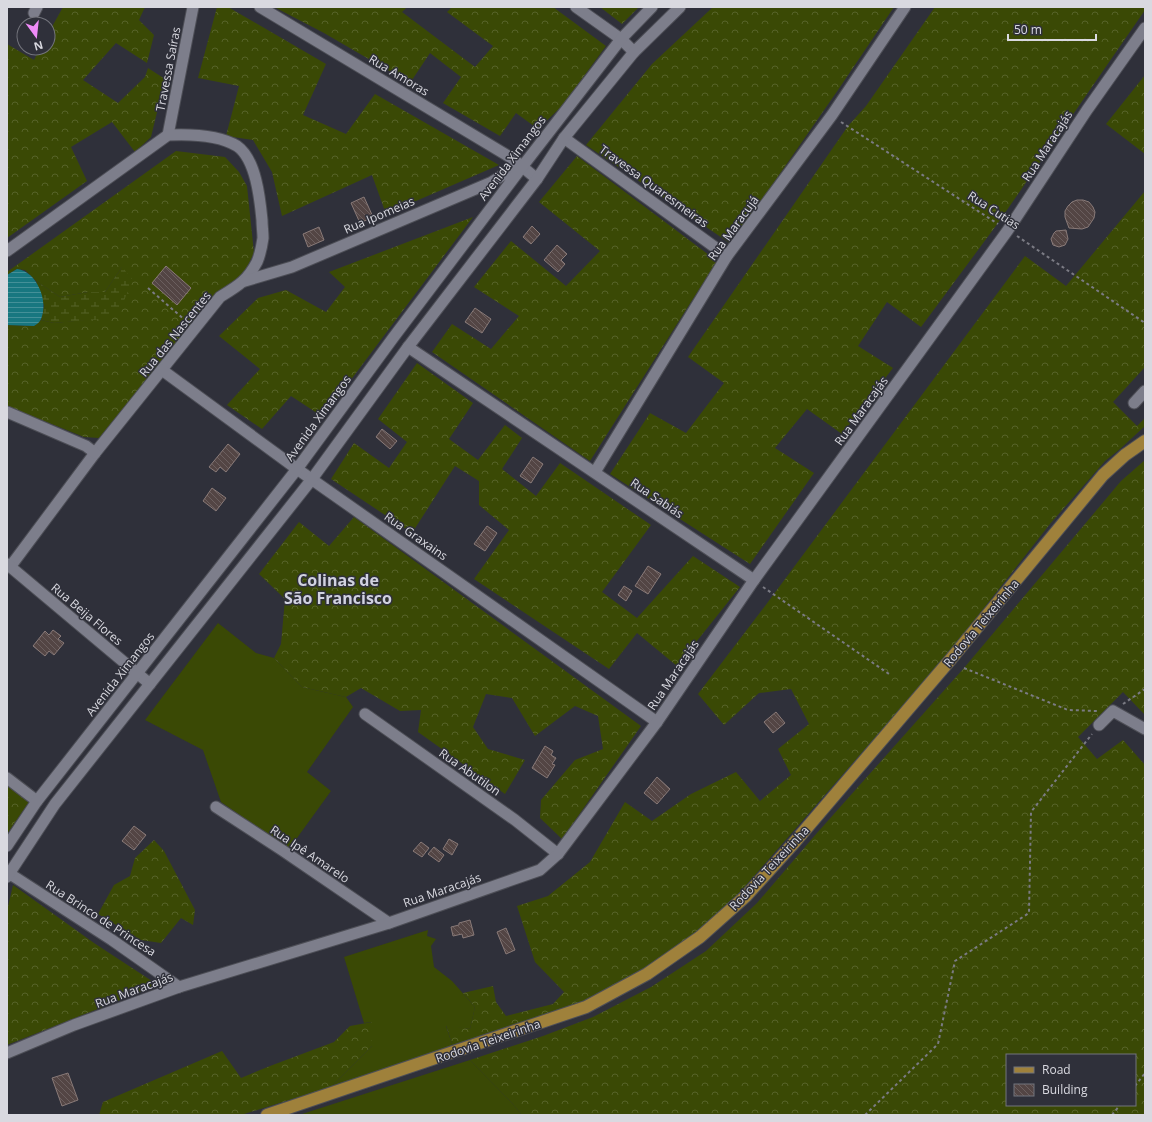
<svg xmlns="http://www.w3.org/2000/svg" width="1152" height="1122" font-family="'Open Sans',sans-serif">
	<defs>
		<pattern id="forest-crowns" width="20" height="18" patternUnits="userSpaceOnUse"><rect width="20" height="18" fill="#3a4905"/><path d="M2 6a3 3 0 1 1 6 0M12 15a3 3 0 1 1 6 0" fill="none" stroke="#566329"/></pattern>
		<pattern id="wetland-marsh" width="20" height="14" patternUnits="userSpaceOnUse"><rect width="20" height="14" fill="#3a4905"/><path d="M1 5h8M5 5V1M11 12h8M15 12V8" fill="none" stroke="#566329"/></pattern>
		<pattern id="water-rules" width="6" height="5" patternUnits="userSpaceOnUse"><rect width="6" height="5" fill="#187780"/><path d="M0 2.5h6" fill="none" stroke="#449098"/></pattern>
		<pattern id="building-back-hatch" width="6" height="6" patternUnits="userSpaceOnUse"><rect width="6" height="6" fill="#534544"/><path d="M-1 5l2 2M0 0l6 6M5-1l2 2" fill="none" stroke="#6b5f5f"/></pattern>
	</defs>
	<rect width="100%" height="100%" fill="#2f303a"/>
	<!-- grass -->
	<g fill="#3a4905">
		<polygon points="218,623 256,653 274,658 302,687 346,697 353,707 307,772 331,791 289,849 221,802 203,750 145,720"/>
		<polygon points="428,930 427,936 436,939 431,946 434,967 452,981 475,1007 470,1029 446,1026 453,1047 331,1087 372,1046 372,1022 364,1023 344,957"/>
		<polygon points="470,1060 512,1103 522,1115 299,1115"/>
	</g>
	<!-- forest -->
	<g fill="url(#forest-crowns)" fill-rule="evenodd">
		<polygon points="63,7 145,7 139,20 154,35 147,63 116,43 83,80 118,103 145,77 148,68 165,79 151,137 135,152 112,122 71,147 87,181 7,238 7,44 34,60 40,48 48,48 48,34"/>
		<polygon points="217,7 228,7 326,64 303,115 346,134 375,94 499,165 386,214 372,175 282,216 272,172 253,140 226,136 239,86 198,78"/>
		<polygon points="277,7 407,7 402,12 475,67 493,46 447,12 452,7 553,7 606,46 562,106 538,129 516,113 500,136 443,103 461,77 430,53 410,83 324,33 276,8"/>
		<polygon points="600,7 639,7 622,24"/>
		<polygon points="713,7 894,7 838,90 731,244 586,145 652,64"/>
		<polygon points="935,7 1145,7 1145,10 998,223 921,327 887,302 858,346 893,368 842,434 807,409 775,448 814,473 750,564 610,474 650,413 686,433 724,383 688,357 848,126 866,106"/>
		<polygon points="1145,75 1145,154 1106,124"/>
		<polygon points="176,151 225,157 239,172 247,186 254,253 242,277 217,293 99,438 84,437 7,406 7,325 34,326 41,320 54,323 105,318 122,267 105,292 88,292 60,297 36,281 25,270 17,269 7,275 7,272"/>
		<polygon points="577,156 717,261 590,461 432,352 452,324 491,349 519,316 474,287 511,241 566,286 600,251 539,202"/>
		<polygon points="1145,191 1145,367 1113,402 1137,426 1145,418 1145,426 1120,449 1105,461 1050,524 948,654 741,891 693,935 642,970 582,1002 453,1047 446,1025 470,1029 475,1007 463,993 493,986 496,1002 506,1016 553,1004 564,992 535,962 517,906 548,896 590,862 625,802 652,821 691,794 736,772 760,801 791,775 778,749 809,724 791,689 759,693 724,725 698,694 765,606 1025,256 1066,286"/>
		<polygon points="473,217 323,417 291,396 262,429 227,405 260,369 219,336 258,298 286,290 326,312 345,287 329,272"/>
		<polygon points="417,363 473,403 449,439 478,460 505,425 522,438 502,469 536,496 560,463 651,525 602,592 637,618 693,556 740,587 677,666 637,633 609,669 474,579 509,530 479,505 479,481 455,466 412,533 331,479 354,443 389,468 407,442 378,419"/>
		<path d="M1145,460V715L1123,692L1078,737L1097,759L1123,740L1145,765V1115H522L512,1103L470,1060L543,1036L593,1017L651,987L706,951L757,903L817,833L964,668L1121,481ZM1007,1055H1135V1105H1007Z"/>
		<polygon points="354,517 641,726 562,839 540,818 541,800 575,760 603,749 598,716 575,706 535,736 512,698 486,694 473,727 488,749 525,760 505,794 418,732 421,710 400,711 361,688 346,697 302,687 274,658 281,644 285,599 259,574 299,522 329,546"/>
		<polygon points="7,785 29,802 7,834"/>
		<polygon points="154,840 164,851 195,910 193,925 181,918 161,943 141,940 98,914 114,885 130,876 135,858"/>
		<polygon points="13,885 94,943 158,985 7,1045 7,911"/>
		<polygon points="372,1022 372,1046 331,1087 241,1115 99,1115 103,1102 222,1051 241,1078 270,1066 334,1042 350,1026"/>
	</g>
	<!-- wetland -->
	<polygon fill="url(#wetland-marsh)" points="122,267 133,280 119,312 105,319 54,323 41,320 44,306 36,281 60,297 88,292 105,292"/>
	<!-- water -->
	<path fill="url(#water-rules)" d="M17,269C37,271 49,302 41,319C40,322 37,324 34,326L7,325V275Z"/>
	<!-- building -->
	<g fill="url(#building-back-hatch)" stroke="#897a78">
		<polygon points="364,197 373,217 360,223 351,203"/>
		<polygon points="1077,200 1083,200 1089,202 1093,207 1095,212 1094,218 1088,227 1082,229 1069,228 1065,217 1065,211 1068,206 1072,202"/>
		<polygon points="532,226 540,234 531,244 523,237"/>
		<polygon points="319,227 324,240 308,247 303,234"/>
		<polygon points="1066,230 1068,239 1065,245 1059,247 1053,245 1051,239 1054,233 1056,231"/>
		<polygon points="557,245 567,254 561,260 565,264 558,272 544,260"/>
		<polygon points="166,266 191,288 177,305 152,283"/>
		<polygon points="475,308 491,319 482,333 465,322"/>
		<polygon points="382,429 397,441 390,449 376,437"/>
		<polygon points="228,444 240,454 226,472 220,467 216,472 209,467"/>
		<polygon points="533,457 543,464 531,483 520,476"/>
		<polygon points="212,488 226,498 216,511 203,501"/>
		<polygon points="487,526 497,533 485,551 474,544"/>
		<polygon points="648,566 661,574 648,594 635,586"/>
		<polygon points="624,586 632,591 626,601 618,595"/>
		<polygon points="53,630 61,636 58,639 64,643 54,655 49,651 45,656 33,646 45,631 49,635"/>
		<polygon points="776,712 785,723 773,733 764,722"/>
		<polygon points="545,746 553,751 551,755 556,758 552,764 555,765 547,778 532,768"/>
		<polygon points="657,777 670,789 657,804 644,793"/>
		<polygon points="134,826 146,835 134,850 122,841"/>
		<polygon points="449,839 458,844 452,855 443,849"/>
		<polygon points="421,842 429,848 422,857 413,851"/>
		<polygon points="434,847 444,855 439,862 428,854"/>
		<polygon points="470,920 474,935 463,938 462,934 453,936 451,927 459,925 459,923"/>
		<polygon points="506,928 515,950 506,954 497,932"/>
		<polygon points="68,1073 78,1100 62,1106 52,1078"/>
	</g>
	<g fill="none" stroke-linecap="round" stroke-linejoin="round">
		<!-- street casing -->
		<g stroke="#4d4e56" stroke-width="13">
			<g id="street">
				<polyline points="260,7 513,159 537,179"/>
				<polyline points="576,7 621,39 634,52"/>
				<polyline points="34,13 37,7"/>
				<polyline points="168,135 193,7"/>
				<polyline points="564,138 727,256"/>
				<path d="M7,251L168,135C189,134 219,135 237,146C256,159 260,199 262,220C262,226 263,232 263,238C262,245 260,255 257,262C247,281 238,286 220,297L95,453L10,567"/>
				<polyline points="245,281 292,267 492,182 520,164"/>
				<polyline points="408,347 754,580"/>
				<polyline points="162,370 297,469 657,722"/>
				<polyline points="1134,403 1145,391"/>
				<polyline points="7,412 86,446 95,453"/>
				<polyline points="595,472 727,256 832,115 905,7"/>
				<polyline points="7,564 150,684"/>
				<polyline points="365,714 515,820 558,854"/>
				<polyline points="1099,725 1113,711 1145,729"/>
				<polyline points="7,778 37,801"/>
				<polyline points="216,807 282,850 389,923"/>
				<polyline points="7,846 37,801 297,469 393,338 522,167 621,39 652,7"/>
				<polyline points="7,872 112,940 179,987"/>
				<polyline points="7,877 55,804 312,479 408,347 537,179 564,138 634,52 680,7"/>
				<polyline points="7,1053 74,1025 179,987 389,923 540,870 558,854 657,722 754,580 1008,230 1087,110 1145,28"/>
			</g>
		</g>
		<!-- primary casing -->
		<g stroke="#4d4e56" stroke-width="14">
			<polyline id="primary" points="267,1115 586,1007 647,974 700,937 746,896 793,844 951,659 1103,475 1125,455 1145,441"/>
		</g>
		<!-- path -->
		<g stroke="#7b7b84" stroke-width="2" stroke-dasharray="3 3" stroke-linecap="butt">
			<polyline points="841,122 998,224"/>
			<polyline points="1017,236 1145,323"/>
			<polyline points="148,288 186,321"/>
			<polyline points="763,587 889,674"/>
			<polyline points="964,668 1068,710 1097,711"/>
			<polyline points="1123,704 1145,689"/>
			<polyline points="1135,1086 1145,1073"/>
			<polyline points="865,1115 938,1044 955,961 1029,913 1031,812 1092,734"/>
			<polyline points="1112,1115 1120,1105"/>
		</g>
		<!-- street -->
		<use href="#street" stroke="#7d7e8b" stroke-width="11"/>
		<!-- primary -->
		<use href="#primary" stroke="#9f813b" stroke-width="12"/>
	</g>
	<g text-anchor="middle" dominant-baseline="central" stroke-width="3" stroke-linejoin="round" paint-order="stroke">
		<!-- street labels -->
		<g font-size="12" fill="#d9d9e0" stroke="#2f303a">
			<text transform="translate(168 69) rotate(-79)">Travessa Saíras</text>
			<text transform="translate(399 75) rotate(31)">Rua Amoras</text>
			<text transform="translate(1047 146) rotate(-57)">Rua Maracajás</text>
			<text transform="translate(512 158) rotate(-53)">Avenida Ximangos</text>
			<text transform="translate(654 186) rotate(36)">Travessa Quaresmeiras</text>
			<text transform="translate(994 210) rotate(33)">Rua Cutias</text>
			<text transform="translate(379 215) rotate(-23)">Rua Ipomeias</text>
			<text transform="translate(733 228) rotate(-54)">Rua Maracujá</text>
			<text transform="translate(175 334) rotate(-51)">Rua das Nascentes</text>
			<text transform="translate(861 411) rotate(-54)">Rua Maracajás</text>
			<text transform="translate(318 418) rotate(-54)">Avenida Ximangos</text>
			<text transform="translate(657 498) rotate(34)">Rua Sabiás</text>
			<text transform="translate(416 536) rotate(35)">Rua Graxains</text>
			<text transform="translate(87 614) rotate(40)">Rua Beija Flores</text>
			<text transform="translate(981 623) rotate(-50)">Rodovia Teixeirinha</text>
			<text transform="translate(120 674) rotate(-52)">Avenida Ximangos</text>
			<text transform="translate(673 675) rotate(-56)">Rua Maracajás</text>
			<text transform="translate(470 772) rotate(35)">Rua Abutilon</text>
			<text transform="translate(310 854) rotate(34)">Rua Ipê Amarelo</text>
			<text transform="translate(769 868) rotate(-47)">Rodovia Teixeirinha</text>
			<text transform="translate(442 890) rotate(-19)">Rua Maracajás</text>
			<text transform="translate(101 918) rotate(33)">Rua Brinco de Princesa</text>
			<text transform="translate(134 990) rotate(-20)">Rua Maracajás</text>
			<text transform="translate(488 1041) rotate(-19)">Rodovia Teixeirinha</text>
		</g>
		<!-- district labels -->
		<g font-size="16" font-weight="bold" fill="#d1d2e0" stroke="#2f303a">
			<text x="338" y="580">Colinas de<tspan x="338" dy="18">São Francisco</tspan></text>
		</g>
	</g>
	<!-- border -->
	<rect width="1152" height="1122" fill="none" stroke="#d9d9e0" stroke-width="16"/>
	<!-- legend -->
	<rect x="1006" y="1054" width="130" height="52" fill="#2f303a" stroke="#73747c"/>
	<rect x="1014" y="1067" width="20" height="6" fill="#9f813b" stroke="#73747c"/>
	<text x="1042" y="1074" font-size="12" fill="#d9d9e0">Road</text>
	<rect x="1014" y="1084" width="20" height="12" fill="url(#building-back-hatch)" stroke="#73747c"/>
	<text x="1042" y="1094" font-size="12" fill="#d9d9e0">Building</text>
	<!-- north arrow -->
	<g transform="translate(36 36) rotate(165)"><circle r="19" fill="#2f303a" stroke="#73747c"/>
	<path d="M0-3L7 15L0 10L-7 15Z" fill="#ef8bf7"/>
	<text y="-6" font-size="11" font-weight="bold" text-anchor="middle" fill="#d9d9e0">N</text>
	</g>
	<!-- scale -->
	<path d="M1008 34v6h88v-6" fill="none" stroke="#d9d9e0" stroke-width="2"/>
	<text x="1014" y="34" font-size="12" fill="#d9d9e0" stroke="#2f303a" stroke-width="3" paint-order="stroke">50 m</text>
</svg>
